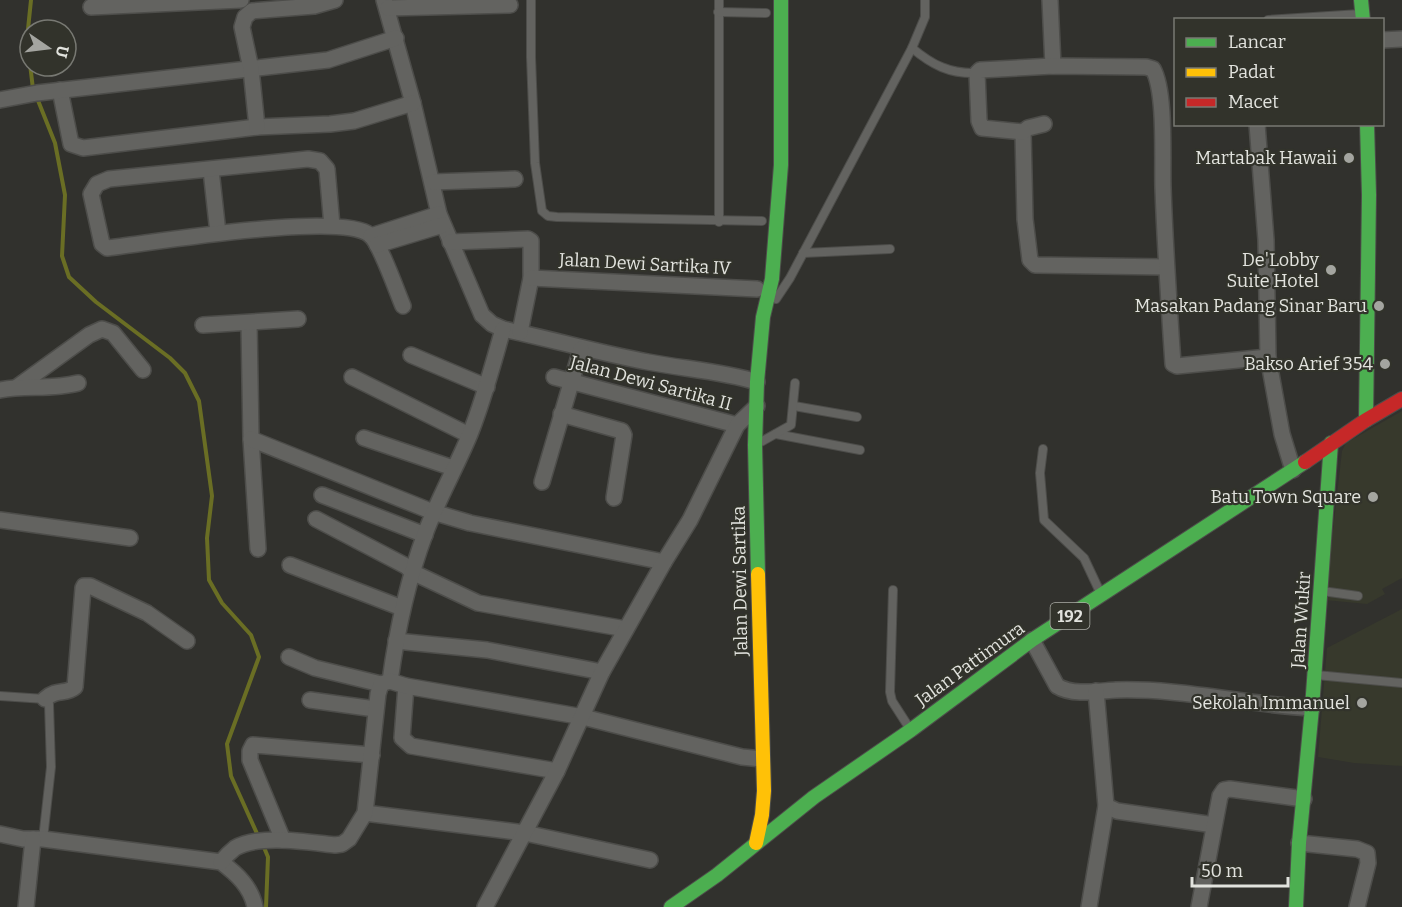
<svg xmlns="http://www.w3.org/2000/svg" width="1402" height="907" font-family="Bitter,serif">
	<rect width="100%" height="100%" fill="#31312d"/>
	<!-- built -->
	<g fill="#37392c">
		<polygon points="1402,411 1402,578 1382,589 1385,594 1367,604 1325,600 1342,451 1346,443"/>
		<polygon points="1402,609 1402,766 1354,763 1318,757 1327,648"/>
	</g>
	<g fill="none" stroke-linecap="round" stroke-linejoin="round">
		<!-- stream -->
		<g stroke="#6a6e24" stroke-width="4">
			<polyline points="31,0 27,39 33,89"/>
			<polyline points="37,98 55,143 65,195 62,256 69,277 96,302 170,358 185,373 199,401 212,496 207,538 209,580 222,603 251,635 259,657 227,744 231,776 259,838"/>
			<polyline points="263,845 268,857 266,907"/>
		</g>
		<!-- lane casing -->
		<g stroke="#4d4d4a" stroke-width="10">
			<g id="lane">
				<polyline points="531,0 531,57 535,163 542,211 548,216 557,217 762,221"/>
				<polyline points="719,0 719,222"/>
				<polyline points="718,12 766,13"/>
				<polyline points="1268,20 1360,14"/>
				<path d="M912,48C932,65 950,74 977,73"/>
				<polyline points="803,253 890,249"/>
				<polyline points="776,299 790,278 912,48 925,17 925,0"/>
				<polyline points="794,406 857,417"/>
				<polyline points="776,434 860,450"/>
				<polyline points="759,443 791,425 795,383"/>
				<polyline points="1043,449 1040,473 1044,520 1084,558 1100,592"/>
				<polyline points="893,590 890,692 892,701 910,729"/>
				<polyline points="1322,591 1358,596"/>
				<polyline points="1316,675 1402,683"/>
				<polyline points="0,696 45,699 49,704 51,767 43,839"/>
			</g>
		</g>
		<!-- street casing -->
		<g stroke="#4d4d4a" stroke-width="18">
			<g id="street">
				<path d="M384,0L413,103L439,214L482,315L492,324L503,329C551,339 599,353 648,362C684,369 722,371 757,382"/>
				<polyline points="1050,0 1053,66"/>
				<polyline points="91,7 241,0"/>
				<polyline points="388,8 510,5"/>
				<polyline points="1382,40 1402,39"/>
				<polyline points="60,90 71,144 83,148 257,127 330,124 354,121 413,103"/>
				<polyline points="0,100 37,93 328,60 396,38"/>
				<polyline points="1044,124 1028,128 1023,132 1025,219 1030,260 1035,265 1166,267"/>
				<polyline points="1257,124 1266,240 1268,357 1282,434 1293,470"/>
				<polyline points="257,127 251,69 242,27 245,17 252,11 314,6 335,0"/>
				<path d="M1023,132L982,128L979,121L977,73L980,70L1053,66L1146,67L1153,69C1166,92 1162,159 1163,188C1165,247 1169,305 1173,364L1177,366L1268,357"/>
				<polyline points="211,170 218,233"/>
				<polyline points="433,182 515,179"/>
				<path d="M332,226L327,169L320,161L308,159L109,179L97,184L91,194L102,244L107,248C153,243 340,211 370,235C380,243 397,292 403,306"/>
				<polyline points="371,236 439,214"/>
				<polyline points="450,242 528,239 531,241 531,278 520,332"/>
				<polyline points="377,245 443,225"/>
				<polyline points="531,278 757,289"/>
				<polyline points="249,323 251,439 258,549"/>
				<polyline points="203,325 298,319"/>
				<polyline points="411,355 487,387"/>
				<polyline points="352,377 469,435"/>
				<polyline points="554,377 737,425"/>
				<polyline points="17,387 89,335 102,329 113,333 143,370"/>
				<path d="M0,390C26,385 52,390 78,383"/>
				<polyline points="561,414 622,431 624,435 614,498"/>
				<polyline points="364,438 453,468"/>
				<polyline points="251,439 433,512 470,523 664,562"/>
				<polyline points="542,482 581,349"/>
				<polyline points="322,495 425,535"/>
				<polyline points="316,519 406,566 412,572 478,603 626,629"/>
				<polyline points="0,520 130,538"/>
				<polyline points="290,565 402,608"/>
				<path d="M1032,640L1057,686C1073,696 1099,691 1116,690C1182,688 1247,705 1312,708"/>
				<polyline points="396,641 487,650 602,672"/>
				<polyline points="289,657 315,668 381,684"/>
				<path d="M390,681C397,630 407,582 425,534C438,499 456,468 470,434C484,399 493,364 503,329"/>
				<polyline points="406,686 402,738 411,746 557,771"/>
				<path d="M45,699C57,688 66,695 75,687L83,588L84,586H90L147,613L187,641"/>
				<polyline points="310,700 375,709"/>
				<polyline points="1106,806 1117,811 1214,825"/>
				<polyline points="365,813 525,833 650,860"/>
				<path d="M0,834L23,839H43L221,862C237,874 251,887 255,907"/>
				<polyline points="283,840 250,760 250,751 253,745 372,755"/>
				<polyline points="1299,843 1357,849 1367,853 1368,863 1357,907"/>
				<path d="M221,862C225,857 230,852 235,848C259,834 307,842 335,845L342,844L349,839L365,813L378,694L381,684L390,681L406,686L583,717L742,757L762,759"/>
				<polyline points="26,907 33,839"/>
				<polyline points="485,907 557,771 602,672 664,562 690,520 737,425 757,406"/>
				<polyline points="1089,907 1106,806 1096,691"/>
				<polyline points="1199,907 1220,796 1224,790 1230,789 1304,799"/>
			</g>
		</g>
		<!-- fast casing -->
		<g stroke="#4d4d4a" stroke-width="16">
			<g id="fast">
				<polyline points="1361,0 1363,20"/>
				<polyline points="1366,420 1369,195 1367,124"/>
				<polyline points="758,574 755,445 757,382 763,317 772,279 781,165 781,0"/>
				<polyline points="671,907 717,875 814,797 911,730 1032,640 1305,462"/>
				<polyline points="1296,907 1299,843 1312,708 1331,443"/>
			</g>
		</g>
		<!-- slow casing -->
		<g stroke="#4d4d4a" stroke-width="16">
			<polyline id="slow" points="756,843 762,815 764,791 758,574"/>
		</g>
		<!-- jam casing -->
		<g stroke="#4d4d4a" stroke-width="16">
			<polyline id="jam" points="1305,462 1366,420 1402,399"/>
		</g>
		<!-- lane -->
		<use href="#lane" stroke="#636360" stroke-width="8"/>
		<!-- street -->
		<use href="#street" stroke="#636360" stroke-width="15"/>
		<!-- fast -->
		<use href="#fast" stroke="#4caf50" stroke-width="14"/>
		<!-- slow -->
		<use href="#slow" stroke="#ffc107" stroke-width="14"/>
		<!-- jam -->
		<use href="#jam" stroke="#c62828" stroke-width="14"/>
	</g>
	<!-- markers -->
	<g fill="#a4a5a0" stroke="#32332b" stroke-width="2">
		<circle cx="1349" cy="158" r="6"/>
		<circle cx="1331" cy="270" r="6"/>
		<circle cx="1379" cy="306" r="6"/>
		<circle cx="1385" cy="364" r="6"/>
		<circle cx="1373" cy="497" r="6"/>
		<circle cx="1362" cy="703" r="6"/>
	</g>
	<g text-anchor="middle" dominant-baseline="central" stroke-width="4.5" stroke-linejoin="round" paint-order="stroke">
		<!-- shield labels -->
		<rect fill="#32332b" stroke="#adaea8" stroke-width="1.5" x="1050.5" y="603" width="39" height="26" rx="4.5"/>
		<g font-size="16" font-weight="bold" fill="#e2e3de">
			<text x="1070" y="616">192</text>
		</g>
		<!-- poi labels -->
		<g font-size="18" fill="#e2e3de" stroke="#32332b" text-anchor="end">
			<text x="1337" y="158">Martabak Hawaii</text>
			<text x="1319" y="260">De'Lobby<tspan x="1319" dy="21">Suite Hotel</tspan></text>
			<text x="1367" y="306">Masakan Padang Sinar Baru</text>
			<text x="1373" y="364">Bakso Arief 354</text>
			<text x="1361" y="497">Batu Town Square</text>
			<text x="1350" y="703">Sekolah Immanuel</text>
		</g>
		<!-- street labels -->
		<g font-size="18" fill="#e2e3de" stroke="#32332b">
			<text transform="translate(645 264) rotate(3)">Jalan Dewi Sartika IV</text>
			<text transform="translate(651 383) rotate(15)">Jalan Dewi Sartika II</text>
			<text transform="translate(740 581) rotate(-91)">Jalan Dewi Sartika</text>
			<text transform="translate(1301 620) rotate(-86)">Jalan Wukir</text>
			<text transform="translate(970 664) rotate(-36)">Jalan Pattimura</text>
		</g>
	</g>
	<!-- legend -->
	<rect x="1174" y="18" width="210" height="108" fill="#32332b" stroke="#787973" stroke-width="1.5"/>
	<rect x="1186" y="38" width="30" height="9" fill="#4caf50" stroke="#787973" stroke-width="1.5"/>
	<text x="1228" y="48" font-size="18" fill="#e2e3de">Lancar</text>
	<rect x="1186" y="68" width="30" height="9" fill="#ffc107" stroke="#787973" stroke-width="1.5"/>
	<text x="1228" y="78" font-size="18" fill="#e2e3de">Padat</text>
	<rect x="1186" y="98" width="30" height="9" fill="#c62828" stroke="#787973" stroke-width="1.5"/>
	<text x="1228" y="108" font-size="18" fill="#e2e3de">Macet</text>
	<!-- north arrow -->
	<g transform="translate(48 48) rotate(104)"><circle r="28" fill="#32332b" stroke="#787973" stroke-width="1.5"/>
	<path d="M0-4.5L10 22L0 15L-10 22Z" fill="#a4a5a0"/>
	<text y="-9" font-size="16" font-weight="bold" text-anchor="middle" fill="#e2e3de">U</text>
	</g>
	<!-- scale -->
	<path d="M1192 877v9h96v-9" fill="none" stroke="#e2e3de" stroke-width="3"/>
	<text x="1201" y="877" font-size="18" fill="#e2e3de" stroke="#32332b" stroke-width="4.5" paint-order="stroke">50 m</text>
</svg>
